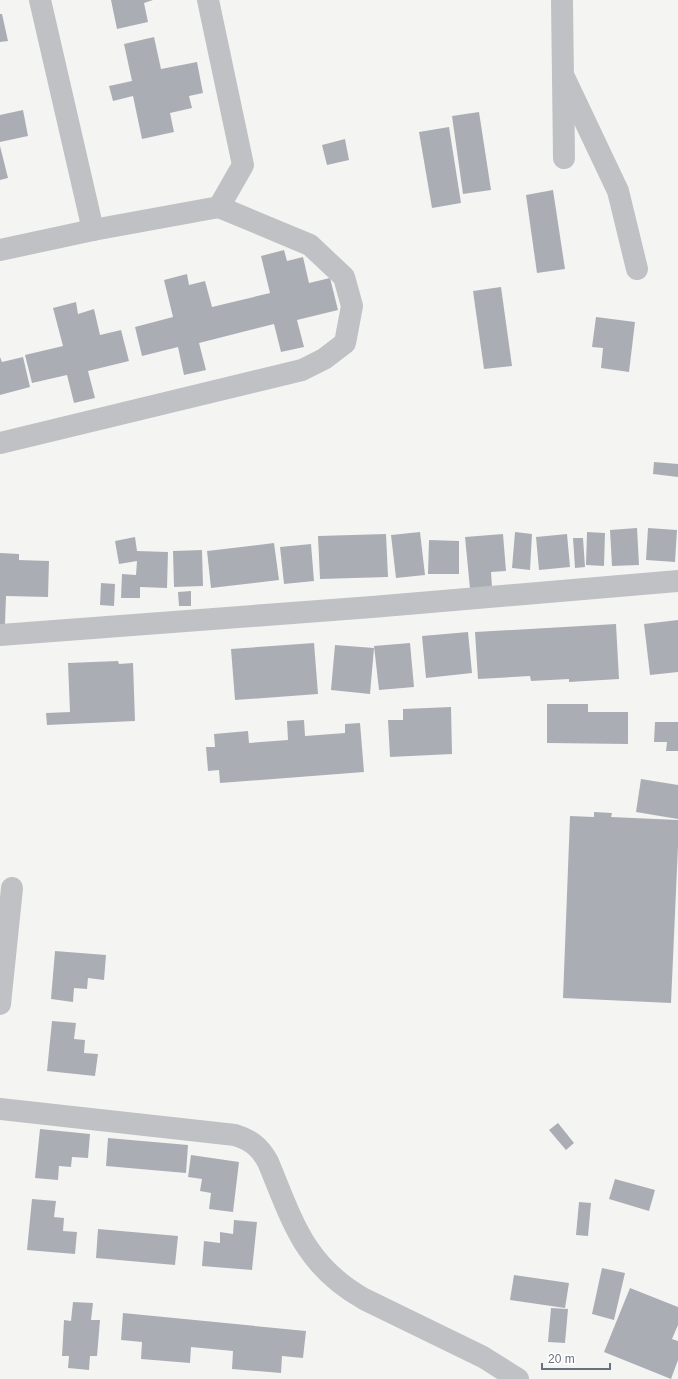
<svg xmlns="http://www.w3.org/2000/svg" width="678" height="1379" font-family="Helvetica,sans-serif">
	<rect width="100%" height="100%" fill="#f4f5f2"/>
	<!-- building -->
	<g fill="#aaaeb4">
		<polygon points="111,0 153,0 144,3 148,22 117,29"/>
		<polygon points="0,14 2,14 8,41 0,42"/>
		<polygon points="154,37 161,69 197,62 203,93 189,96 192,108 170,113 174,132 142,139 133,96 113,101 109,86 132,81 124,44"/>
		<polygon points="23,110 28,136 0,142 0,115"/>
		<polygon points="479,112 491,190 463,194 452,116"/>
		<polygon points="449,127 461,203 432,208 419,132"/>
		<polygon points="345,139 349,160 327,165 322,145"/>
		<polygon points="0,146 8,178 0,180"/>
		<polygon points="553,190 565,269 537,273 526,195"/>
		<polygon points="284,250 287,261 303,257 309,283 330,278 338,310 297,320 304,347 281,352 274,324 199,343 206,370 184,375 178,347 142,356 135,327 173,317 164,280 187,274 189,285 205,281 212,307 270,293 261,256"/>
		<polygon points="501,287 512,366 484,369 473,291"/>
		<polygon points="76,302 78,314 94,309 100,335 121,330 129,361 88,371 95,398 74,403 67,375 32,383 25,355 63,346 53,308"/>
		<polygon points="596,317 635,322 629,372 601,368 603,348 592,347"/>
		<polygon points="0,357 2,362 23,357 30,387 0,395"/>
		<polygon points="654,462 678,464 678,477 653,474"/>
		<polygon points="637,528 639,565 612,566 610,530"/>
		<polygon points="648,528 677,530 675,562 646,560"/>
		<polygon points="420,532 425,575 396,578 391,535"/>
		<polygon points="515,532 532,534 530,570 512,568"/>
		<polygon points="587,532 605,533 604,566 586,565"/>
		<polygon points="386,534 388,577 320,579 318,536"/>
		<polygon points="503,534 506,571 491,572 492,587 470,589 465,537"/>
		<polygon points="567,534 570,567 539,570 536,537"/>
		<polygon points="135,537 137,551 168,552 167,588 140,587 140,598 121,598 122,574 136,575 137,561 119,564 115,541"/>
		<polygon points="573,538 583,538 585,567 575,568"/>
		<polygon points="429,540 459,541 459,574 428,574"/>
		<polygon points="274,543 279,580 211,588 207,551"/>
		<polygon points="311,544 314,581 284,584 280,547"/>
		<polygon points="202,550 203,586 174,587 173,551"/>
		<polygon points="0,553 19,554 19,560 49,561 48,597 6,596 5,624 0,624"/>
		<polygon points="101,583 115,584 114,606 100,605"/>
		<polygon points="191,591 191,606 179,606 178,592"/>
		<polygon points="678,620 678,672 650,675 644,624"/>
		<polygon points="616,624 619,679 569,682 569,679 531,681 530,676 478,679 475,632"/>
		<polygon points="468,632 472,673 426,678 422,636"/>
		<polygon points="314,643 318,694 235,700 231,649"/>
		<polygon points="410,643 414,687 379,690 374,646"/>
		<polygon points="335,645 374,648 370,694 331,690"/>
		<polygon points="118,661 119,664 133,663 135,721 47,725 46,713 70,712 68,663"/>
		<polygon points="547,704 588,704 588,712 628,712 628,744 547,743"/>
		<polygon points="451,707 452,754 390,757 388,720 403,720 403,709"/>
		<polygon points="304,720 305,736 345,733 345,724 360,723 364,772 220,783 219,770 208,771 206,747 215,747 214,734 248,731 249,743 288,740 287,721"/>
		<polygon points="655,722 678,722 678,751 666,751 667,742 654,742"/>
		<polygon points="641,779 678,785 678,819 636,812"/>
		<polygon points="594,812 612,813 611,817 678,820 678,846 671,1003 563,998 570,816 594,817"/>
		<polygon points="55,951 106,955 104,980 88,978 87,989 74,988 73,1002 51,999"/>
		<polygon points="52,1021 76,1023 74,1039 85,1040 84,1053 98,1054 95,1076 47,1071"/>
		<polygon points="558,1123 574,1143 566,1150 549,1130"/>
		<polygon points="40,1129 90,1134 88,1158 72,1157 71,1167 59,1166 58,1180 35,1178"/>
		<polygon points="108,1138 188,1145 186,1173 106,1166"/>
		<polygon points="191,1155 239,1162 233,1212 209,1209 211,1193 200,1191 202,1179 188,1177"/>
		<polygon points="615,1179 655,1190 649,1211 609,1199"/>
		<polygon points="32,1199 56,1201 54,1217 64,1218 63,1231 77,1232 75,1254 27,1250"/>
		<polygon points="579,1202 591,1203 588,1236 576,1235"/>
		<polygon points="234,1220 257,1222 252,1270 202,1266 204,1241 220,1243 220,1232 233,1234"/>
		<polygon points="98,1229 178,1236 175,1265 96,1258"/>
		<polygon points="602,1268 625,1273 614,1320 592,1314"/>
		<polygon points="514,1275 569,1283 565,1308 510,1300"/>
		<polygon points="630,1288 678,1307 678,1325 672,1339 678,1341 678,1360 671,1379 604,1352"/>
		<polygon points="73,1302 93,1303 91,1320 100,1320 97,1356 90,1356 89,1370 68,1368 69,1356 62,1356 64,1320 71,1321"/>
		<polygon points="551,1308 568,1309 565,1343 548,1342"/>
		<polygon points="123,1313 306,1331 303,1358 282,1356 281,1373 232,1369 233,1351 191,1347 190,1363 141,1359 142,1342 121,1340"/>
	</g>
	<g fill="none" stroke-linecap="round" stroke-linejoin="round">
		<!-- minor -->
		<g stroke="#bfc1c5" stroke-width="22">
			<polyline points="40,0 93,230"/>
			<polyline points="562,0 564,158"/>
			<polyline points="564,77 618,191 637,269"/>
			<polyline points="0,250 93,230 219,207 243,165 208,0"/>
			<polyline points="0,443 302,370 324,359 345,343 352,306 344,277 310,245 219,207"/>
			<polyline points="0,635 372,607 678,581"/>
			<polyline points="0,1004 12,888"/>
			<path d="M0,1109L235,1135C251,1140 260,1147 268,1162C293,1222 304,1265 364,1299L483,1357L518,1379"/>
		</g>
	</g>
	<!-- scale -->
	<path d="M542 1363v6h68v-6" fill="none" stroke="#68717f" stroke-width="2"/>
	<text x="548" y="1363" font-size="12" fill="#68717f" stroke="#ffffff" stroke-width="3" paint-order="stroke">20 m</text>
</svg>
